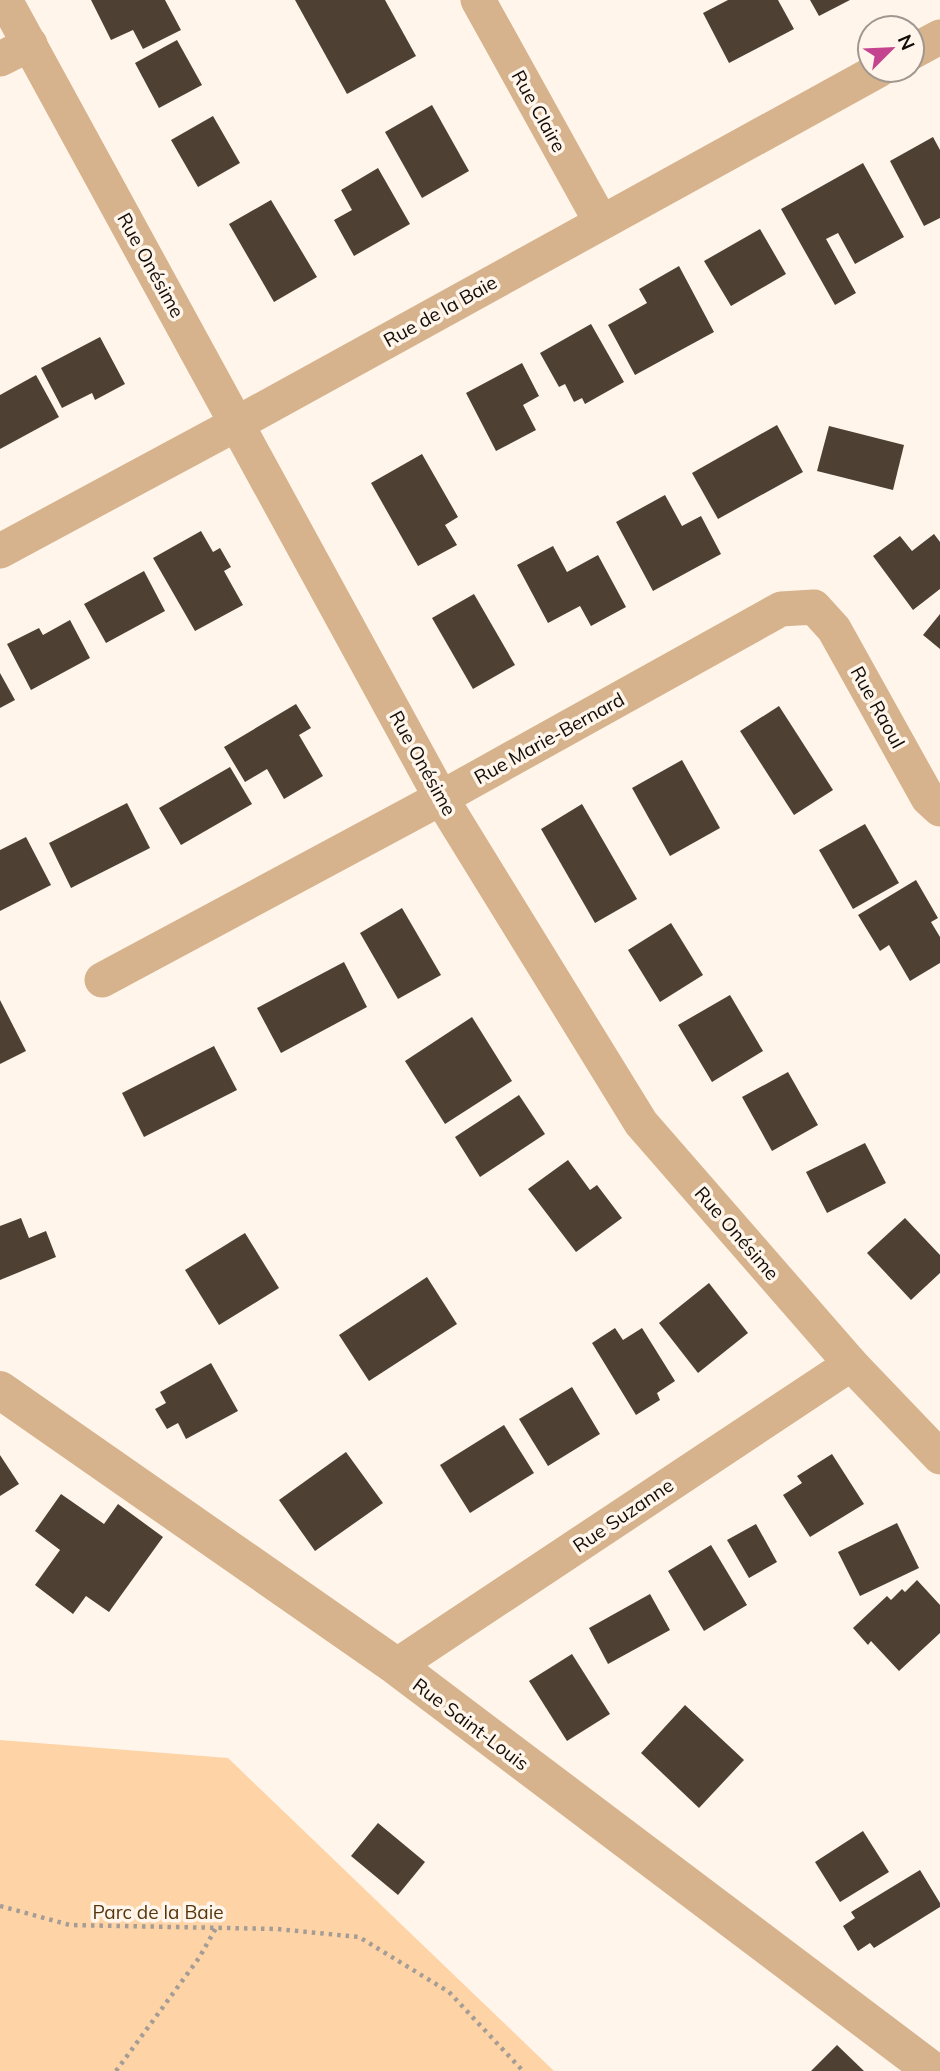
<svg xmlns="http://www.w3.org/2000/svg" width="940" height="2071" font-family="Mulish,sans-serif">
	<rect width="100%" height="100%" fill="#fff5eb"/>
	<!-- green -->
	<polygon fill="#fed4a7" points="0,1740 228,1758 554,2071 0,2071"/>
	<!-- building -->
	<g fill="#4e4133">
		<polygon points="91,0 165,0 181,30 143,49 133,30 111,40"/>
		<polygon points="295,0 385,0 416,56 347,94"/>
		<polygon points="728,0 778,0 794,29 729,63 703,13"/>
		<polygon points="810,0 850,0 819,16"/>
		<polygon points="177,40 202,85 159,108 135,63"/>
		<polygon points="432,105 469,171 422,198 385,132"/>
		<polygon points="213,116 240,163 198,187 171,140"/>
		<polygon points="933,137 940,150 940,218 924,226 890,161"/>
		<polygon points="863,163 904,237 855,264 838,233 826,239 856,293 835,305 781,209"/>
		<polygon points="378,168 410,224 354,256 334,220 352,210 341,190"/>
		<polygon points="271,200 317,277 274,302 229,224"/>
		<polygon points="760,229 786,274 731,306 704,261"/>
		<polygon points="679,266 714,332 635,375 608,325 647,303 639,289"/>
		<polygon points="591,324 624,382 585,404 582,398 574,402 565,384 559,387 540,353"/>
		<polygon points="100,337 125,384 95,400 92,393 62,408 41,368"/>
		<polygon points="522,363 539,396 523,405 536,430 496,451 466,393"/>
		<polygon points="36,375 59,417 0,449 0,395"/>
		<polygon points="777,425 803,472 718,519 692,473"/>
		<polygon points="829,426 904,445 893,490 817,471"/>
		<polygon points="422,454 458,517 445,525 457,545 418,566 371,483"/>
		<polygon points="665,495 682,526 701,516 721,554 653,591 616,522"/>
		<polygon points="201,531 213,552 220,548 231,567 224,571 243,605 195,631 153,558"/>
		<polygon points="934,534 940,542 940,589 913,610 873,556 900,536 912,551"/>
		<polygon points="553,546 567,572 598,555 626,607 591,626 580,606 548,623 517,565"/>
		<polygon points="144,571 165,611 106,643 84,604"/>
		<polygon points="474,594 515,665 473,689 432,618"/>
		<polygon points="940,614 940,649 923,635"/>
		<polygon points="70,620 90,658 31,690 7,644 39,628 43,635"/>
		<polygon points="0,673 15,700 0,708"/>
		<polygon points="296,704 311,728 299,735 323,776 284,799 267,769 245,782 224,747"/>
		<polygon points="779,706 833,790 794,815 740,731"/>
		<polygon points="682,760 720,828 670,856 632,788"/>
		<polygon points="230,767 252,804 181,845 159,808"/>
		<polygon points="127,803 150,848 71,888 49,843"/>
		<polygon points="582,804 637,899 595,923 541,829"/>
		<polygon points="865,824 899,883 853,909 819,850"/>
		<polygon points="26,837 51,885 0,911 0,850"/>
		<polygon points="916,880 938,918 931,922 940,937 940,963 910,981 889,945 880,951 858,915"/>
		<polygon points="402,908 441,975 398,999 360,933"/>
		<polygon points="671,923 703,975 660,1002 628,950"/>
		<polygon points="344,962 367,1007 281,1053 257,1008"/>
		<polygon points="730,995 763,1051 712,1082 678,1025"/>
		<polygon points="0,1000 26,1051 0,1064"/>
		<polygon points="472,1017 512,1081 445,1124 405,1061"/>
		<polygon points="214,1046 237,1090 144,1137 122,1093"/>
		<polygon points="788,1072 818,1125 772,1151 742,1097"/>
		<polygon points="519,1095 545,1134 480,1177 455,1137"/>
		<polygon points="865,1143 886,1183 827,1213 806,1172"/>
		<polygon points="568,1160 590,1190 597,1185 622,1218 576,1252 528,1189"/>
		<polygon points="21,1218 29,1238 46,1231 56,1257 0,1280 0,1226"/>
		<polygon points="905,1218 940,1255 940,1273 911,1300 867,1253"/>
		<polygon points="245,1233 279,1288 219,1325 185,1270"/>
		<polygon points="427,1277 457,1324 369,1381 339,1335"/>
		<polygon points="709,1283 748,1333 698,1373 659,1323"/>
		<polygon points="615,1328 623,1340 642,1328 675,1381 657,1393 660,1400 636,1415 592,1343"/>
		<polygon points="211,1363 238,1411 186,1439 178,1423 167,1429 155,1409 166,1403 160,1392"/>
		<polygon points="572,1387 600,1434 548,1466 519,1419"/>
		<polygon points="504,1425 534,1473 470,1513 440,1465"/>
		<polygon points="346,1452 383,1503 315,1551 279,1500"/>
		<polygon points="832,1454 864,1504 810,1537 783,1495 802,1483 797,1476"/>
		<polygon points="0,1455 19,1484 0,1496"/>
		<polygon points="61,1494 104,1524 118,1504 163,1537 109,1612 86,1596 73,1614 35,1585 60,1550 35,1531"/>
		<polygon points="897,1523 919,1568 860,1596 838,1552"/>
		<polygon points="756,1524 777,1562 749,1578 727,1540"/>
		<polygon points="711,1545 747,1605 704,1631 668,1571"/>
		<polygon points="917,1580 940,1605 940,1633 899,1671 871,1641 868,1645 853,1628 887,1596 891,1600 902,1589 905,1592"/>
		<polygon points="650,1594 670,1630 608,1664 589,1628"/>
		<polygon points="572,1654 610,1714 567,1741 529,1681"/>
		<polygon points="685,1705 744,1760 699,1808 641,1753"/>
		<polygon points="378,1823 425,1862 398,1895 351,1856"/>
		<polygon points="863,1831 889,1872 840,1902 815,1862"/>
		<polygon points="920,1870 940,1903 940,1907 874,1948 870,1943 858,1951 843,1926 855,1918 851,1912"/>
		<polygon points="837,2045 864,2071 811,2071"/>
	</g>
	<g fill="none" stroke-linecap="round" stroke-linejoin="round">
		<!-- path -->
		<g stroke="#a59d95" stroke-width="4.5" stroke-dasharray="3.5 5" stroke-linecap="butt">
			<polyline points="0,1906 70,1925 277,1929 359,1937 449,1992 523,2071"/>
			<polyline points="116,2071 199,1958 216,1928"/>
		</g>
		<!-- minor -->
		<g stroke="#d6b38c" stroke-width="35">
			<polyline points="5,0 441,798 641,1123 851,1364 940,1457"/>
			<polyline points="478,0 601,222"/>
			<polyline points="912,52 940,37"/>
			<polyline points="0,59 30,44"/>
			<polyline points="0,551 238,423 879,70"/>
			<polyline points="102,980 441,798 781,609 814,607 834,629 928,798 940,809"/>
			<polyline points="396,1666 851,1364"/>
		</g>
		<!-- tertiary -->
		<polyline stroke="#d6b38c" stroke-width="38" points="0,1390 396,1666 933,2071"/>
	</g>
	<g text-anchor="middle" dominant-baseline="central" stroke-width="7" stroke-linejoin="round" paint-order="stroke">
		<!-- street labels -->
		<g font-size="19" fill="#110c07" stroke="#fff5eb">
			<text transform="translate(539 111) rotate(61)">Rue Claire</text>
			<text transform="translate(151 265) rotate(61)">Rue Onésime</text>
			<text transform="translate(440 311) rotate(-29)">Rue de la Baie</text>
			<text transform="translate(878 707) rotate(61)">Rue Raoul</text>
			<text transform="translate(549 738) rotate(-29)">Rue Marie-Bernard</text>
			<text transform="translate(423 763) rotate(61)">Rue Onésime</text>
			<text transform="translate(737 1233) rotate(49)">Rue Onésime</text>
			<text transform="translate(623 1515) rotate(-34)">Rue Suzanne</text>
			<text transform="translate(471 1724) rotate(37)">Rue Saint-Louis</text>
		</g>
		<!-- park labels -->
		<g font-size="19" fill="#56360d" stroke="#fff5eb">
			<text x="158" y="1912">Parc de la Baie</text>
		</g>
	</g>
	<!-- north arrow -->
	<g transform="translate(891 49) rotate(66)"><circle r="33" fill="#fff5eb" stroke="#a09890" stroke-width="2"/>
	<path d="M0-5L12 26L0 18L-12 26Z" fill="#c4448f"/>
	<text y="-10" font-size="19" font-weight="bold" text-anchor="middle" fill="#110c07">N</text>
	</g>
</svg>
